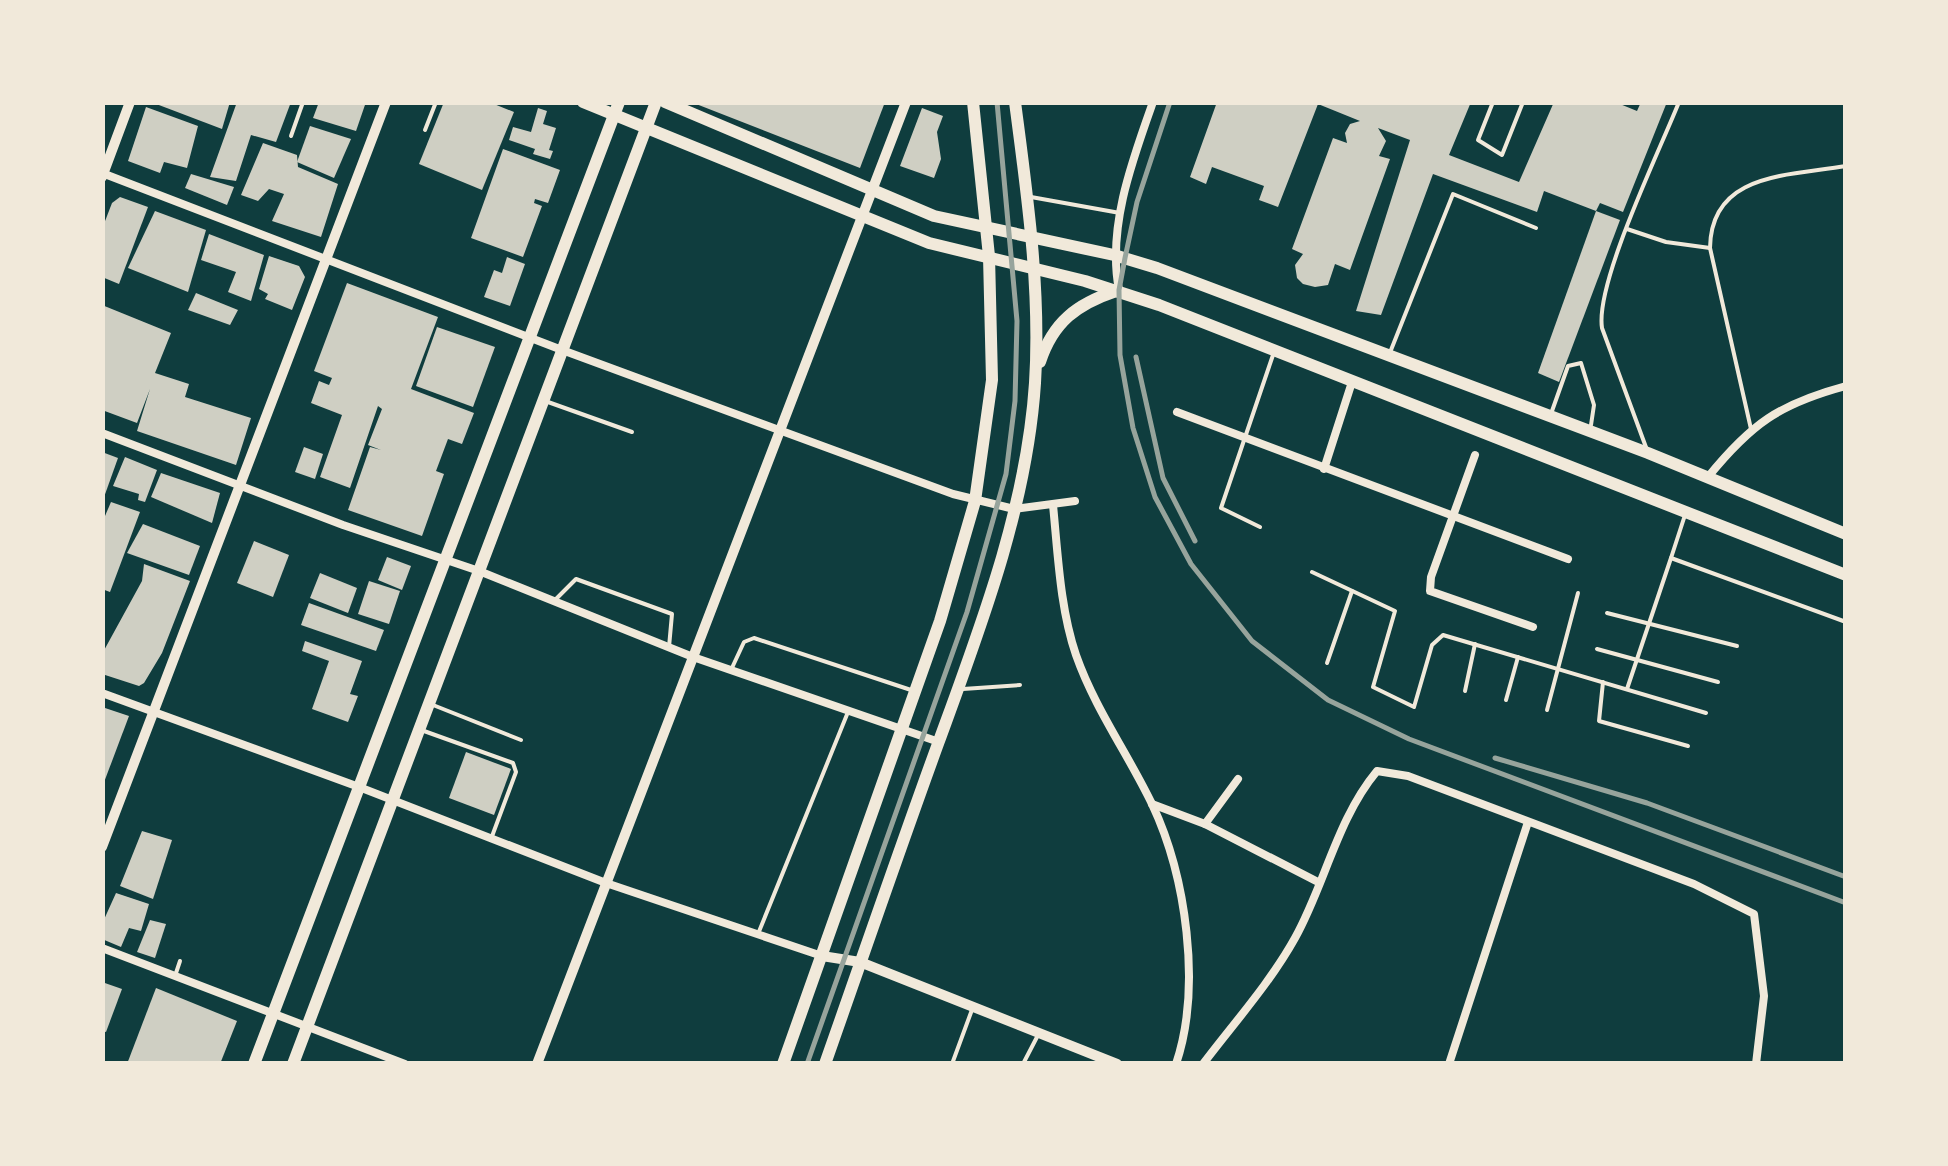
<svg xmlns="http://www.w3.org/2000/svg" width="1948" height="1166" font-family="Roboto,sans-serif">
	<rect width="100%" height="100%" fill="#0f3d3e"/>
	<!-- building -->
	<g fill="#cfcfc3">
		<polygon points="151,102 230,102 222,129"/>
		<polygon points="237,102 291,102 276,142 251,135 236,181 210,177"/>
		<polygon points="319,102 366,102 356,131 313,118"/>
		<polygon points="444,102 489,102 514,112 482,190 419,164"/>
		<polygon points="691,102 885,102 860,168"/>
		<polygon points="1217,102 1471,102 1449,155 1519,182 1554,102 1615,102 1637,111 1641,102 1667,102 1623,212 1600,203 1596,211 1544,191 1537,212 1433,174 1381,315 1356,311 1410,140 1378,128 1386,141 1379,156 1390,159 1350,270 1335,264 1328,285 1315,287 1303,284 1297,278 1295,265 1303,254 1292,249 1333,138 1347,143 1345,133 1350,124 1360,121 1318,104 1278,207 1259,200 1264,186 1212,167 1206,184 1190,177"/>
		<polygon points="146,107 198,126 187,168 164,162 160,173 128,161"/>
		<polygon points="538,108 547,111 543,124 556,128 549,150 553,151 550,159 533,154 535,149 509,140 513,127 531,132"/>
		<polygon points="922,108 943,116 937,132 941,159 934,178 900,166"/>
		<polygon points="310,126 351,139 334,178 297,162"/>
		<polygon points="263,143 297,155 298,167 338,184 321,237 272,221 284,194 269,189 258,201 241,195"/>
		<polygon points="503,149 560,170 548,203 535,199 534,203 542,206 523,257 471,238"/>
		<polygon points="191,174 234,187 227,205 185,188"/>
		<polygon points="120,197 148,207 119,284 102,277 102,229 112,203"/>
		<polygon points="155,211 206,230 188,292 128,268"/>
		<polygon points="1596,211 1620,220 1559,382 1538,373"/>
		<polygon points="209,234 264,255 251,301 228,292 236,272 201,260"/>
		<polygon points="269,256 299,266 305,277 292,310 265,299 268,294 259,289"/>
		<polygon points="507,257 525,264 510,306 484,297 494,270 502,273"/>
		<polygon points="347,283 438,317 411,389 474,413 462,444 448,439 436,471 444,474 422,536 348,510 370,447 381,450 368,445 382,409 378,406 350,488 320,477 342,415 311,403 319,381 329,385 332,378 314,371"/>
		<polygon points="196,293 238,310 230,325 188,310"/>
		<polygon points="102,305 171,333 155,373 189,384 185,397 251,418 236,465 137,431 150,389 137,423 102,410"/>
		<polygon points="437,327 495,347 473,407 416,386"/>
		<polygon points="304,447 323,454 315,479 295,472"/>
		<polygon points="102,452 118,458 103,500 102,500"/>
		<polygon points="125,457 157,470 145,502 138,500 139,494 113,486"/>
		<polygon points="161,473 220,493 212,523 151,497"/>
		<polygon points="111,502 140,512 110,592 102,589 102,523"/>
		<polygon points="143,524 200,546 189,575 127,553"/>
		<polygon points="254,541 289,555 273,597 237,583"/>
		<polygon points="387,557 411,566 402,590 378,580"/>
		<polygon points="144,564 190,581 162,653 144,683 139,686 102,674 102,654 142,581"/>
		<polygon points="320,573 357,588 348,613 310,598"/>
		<polygon points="369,581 400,591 389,624 358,614"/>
		<polygon points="309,603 384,630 376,651 301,625"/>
		<polygon points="305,641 362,661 350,694 358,696 348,722 312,709 329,661 302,651"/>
		<polygon points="102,707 129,716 103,785 102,785"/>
		<polygon points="466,752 511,769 494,815 449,798"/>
		<polygon points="142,831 172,840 153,899 120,886"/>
		<polygon points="116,893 149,904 141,931 129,928 121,947 102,939 102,924"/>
		<polygon points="150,920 166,924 155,958 137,952"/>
		<polygon points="102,982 122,989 106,1032 102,1031"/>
		<polygon points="156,988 237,1021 220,1064 127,1064"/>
	</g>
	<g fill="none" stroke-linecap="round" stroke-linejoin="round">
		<!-- service -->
		<g stroke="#f1e9da" stroke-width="4">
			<polyline points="1493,102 1478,140 1502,155 1523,102"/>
			<polyline points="425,130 436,102"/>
			<polyline points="291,136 303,102"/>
			<polyline points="1031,197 1120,213"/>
			<polyline points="1627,229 1666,242 1710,248"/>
			<polyline points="1391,350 1453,194 1536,228"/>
			<polyline points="548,402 632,432"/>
			<polyline points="1552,411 1568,366 1581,363 1594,405 1591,425"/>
			<path d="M1751,429L1710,248C1711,172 1789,176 1846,166"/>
			<path d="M1647,450L1602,328C1595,283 1660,150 1679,102"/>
			<polyline points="1685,515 1671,558 1846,622"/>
			<polyline points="1260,527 1221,508 1273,355"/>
			<polyline points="1312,572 1395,611 1373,687 1414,707 1432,645 1443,635 1706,713"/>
			<polyline points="555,600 576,579 672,614 669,647"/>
			<polyline points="1607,613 1737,646"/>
			<polyline points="1597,649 1718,682"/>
			<polyline points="1327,663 1352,591"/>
			<polyline points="731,670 744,642 754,638 914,691"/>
			<polyline points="1603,682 1599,721 1688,746"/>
			<polyline points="963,689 1020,685"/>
			<polyline points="1627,689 1671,558"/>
			<polyline points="1465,691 1475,644"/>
			<polyline points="1506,700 1518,657"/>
			<polyline points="433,705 521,740"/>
			<polyline points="1547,710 1578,593"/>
			<polyline points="424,731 513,763 516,772 491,839"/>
			<polyline points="758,934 848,712"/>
			<polyline points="175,976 180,961"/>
			<polyline points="952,1064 973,1007"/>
			<polyline points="1023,1064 1037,1037"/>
		</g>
		<!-- minor -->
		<g stroke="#f1e9da" stroke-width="8">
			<polyline points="102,173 562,350 953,494 1014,509 1075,501"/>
			<path d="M1119,290C1107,228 1132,161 1153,102"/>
			<polyline points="1177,412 1568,559"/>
			<polyline points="102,433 343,525 479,571 693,657 939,742"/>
			<polyline points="1475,455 1431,577 1430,591 1533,627"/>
			<polyline points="1324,469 1352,382"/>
			<path d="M1708,477C1751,424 1779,404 1846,386"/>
			<path d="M1053,505C1058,555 1060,608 1076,655C1095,709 1128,754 1152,804C1186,876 1202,987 1176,1064"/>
			<polyline points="102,693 359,787 606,883 822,956"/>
			<polyline points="1152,804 1205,824 1318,882"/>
			<polyline points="1205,824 1238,779"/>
			<polyline points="102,948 405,1064"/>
			<path d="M1203,1064C1234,1023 1270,983 1295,938C1325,884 1337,819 1377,771L1408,776L1694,884L1754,914L1764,996L1756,1064"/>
			<polyline points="1449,1064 1528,822"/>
		</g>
		<!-- tertiary -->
		<g stroke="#f1e9da" stroke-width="10">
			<polyline points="102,177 130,102"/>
			<polyline points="102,847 386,102"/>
			<polyline points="822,956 860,962 1117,1064"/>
			<polyline points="537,1064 906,102"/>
		</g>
		<!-- primary -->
		<g stroke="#f1e9da" stroke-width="12">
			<polyline points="583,102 929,243 1085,281 1159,305 1846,575"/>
			<polyline points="665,102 934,216 1114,255 1157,268 1648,453 1846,534"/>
			<path d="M1040,362C1053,322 1077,304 1116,291"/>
			<polyline points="254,1064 619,102"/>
			<polyline points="293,1064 656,102"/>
			<polyline points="783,1064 940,621 975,501 992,380 989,256 973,102"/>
			<path d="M825,1064C863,956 900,848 939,741C981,626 1027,506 1035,383C1041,290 1027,194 1015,102"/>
		</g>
		<!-- rail -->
		<g stroke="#97a49c" stroke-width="5">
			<polyline points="1170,102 1137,202 1125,258 1119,290 1120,355 1133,428 1155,497 1191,564 1252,641 1328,700 1409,739 1846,903"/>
			<polyline points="1136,357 1163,478 1195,541"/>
			<polyline points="1495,758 1647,803 1846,877"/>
			<polyline points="807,1064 967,612 1006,474 1015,401 1017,321 997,102"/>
		</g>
	</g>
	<!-- border -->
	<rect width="1948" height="1166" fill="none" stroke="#f1e9da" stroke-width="210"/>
</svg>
